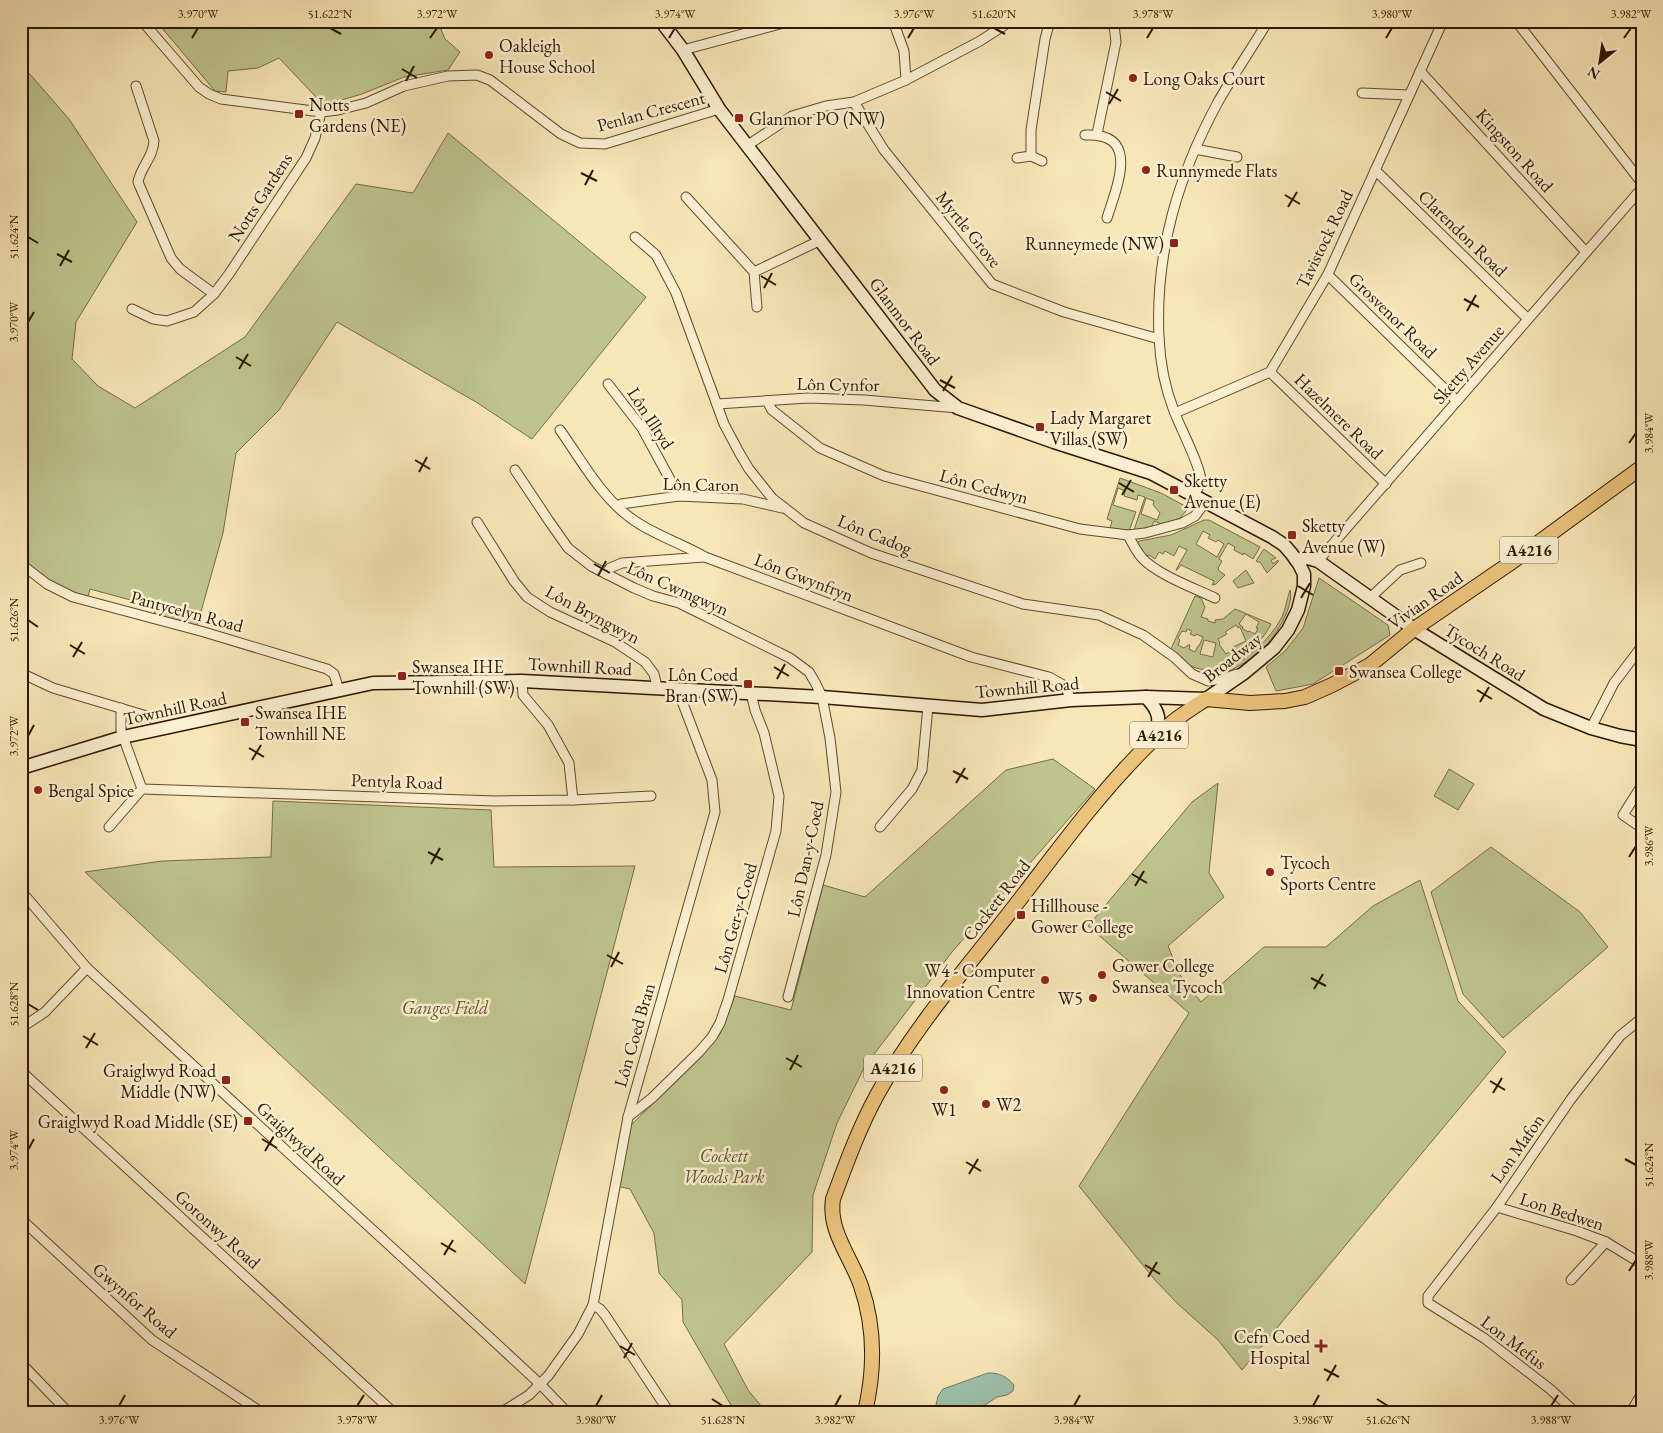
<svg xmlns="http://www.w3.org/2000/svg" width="1663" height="1433" font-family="'EB Garamond',serif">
	<rect width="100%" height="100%" fill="#f7e6b6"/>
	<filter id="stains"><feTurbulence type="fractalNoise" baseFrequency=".004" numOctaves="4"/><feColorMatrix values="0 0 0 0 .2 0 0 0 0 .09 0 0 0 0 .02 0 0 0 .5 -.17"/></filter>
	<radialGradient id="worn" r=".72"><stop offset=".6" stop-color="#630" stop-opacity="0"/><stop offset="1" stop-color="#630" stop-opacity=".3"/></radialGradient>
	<!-- green -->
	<g fill="#bec48d" stroke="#766d47" fill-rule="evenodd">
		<polygon points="156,21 433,21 440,27 445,39 460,52 448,70 404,77 362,94 335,102 314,102 315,96 279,58 258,68 228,71 226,92 215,91"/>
		<path d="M21,64L69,119L137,222L76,322L72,359L98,386L135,408L245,337L356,184L413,193L448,133L646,297L532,439L476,402L337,322L279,410L236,453L223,533L197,626L154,615L156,607L90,589L88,597C62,589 41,577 21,558Z"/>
		<path d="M1120,478L1161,493L1185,506L1187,510L1180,518L1164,525L1154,521L1151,528L1134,530L1145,497L1138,495L1137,500L1124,496L1125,491L1118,488L1113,505L1136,512L1129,531L1110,529L1112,521L1107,519ZM1146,498L1154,501L1153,505L1160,513L1157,520L1141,514Z"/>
		<path d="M1204,520H1209L1260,547L1253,559L1244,553L1243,555L1234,550L1235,547L1228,543L1219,559L1222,561L1218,568L1219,571L1225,575L1216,584L1212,585L1214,581L1181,565L1177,570H1176L1187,550L1179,546L1174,556L1165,551L1163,554L1159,552L1155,559L1149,555L1146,556L1137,544L1139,541L1171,535ZM1203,531L1210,535L1208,538L1216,542L1218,540L1224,544L1217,557L1196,544Z"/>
		<polygon points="1264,549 1276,558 1271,560 1273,564 1278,560 1278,562 1267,573 1260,562 1258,562 1256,561"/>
		<polygon points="1246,570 1254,583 1238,588 1233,581"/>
		<polygon points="1319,578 1388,625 1390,635 1313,684 1276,691 1266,667 1286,650 1303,628"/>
		<path d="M1290,590C1295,607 1273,640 1260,652C1249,661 1235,669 1222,674L1221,672C1247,659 1268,643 1282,617C1286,608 1287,598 1290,590Z"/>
		<path d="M1195,596L1201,598L1205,607L1201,617L1208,619V621L1215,623V620L1223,619L1235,609L1271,624C1260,648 1223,677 1196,668C1187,665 1178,657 1170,651ZM1246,614L1259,622L1256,628L1258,629L1255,634L1249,631L1248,632L1242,628L1243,627L1239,624ZM1236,625L1238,628L1240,627L1246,641L1231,648L1232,650L1226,654L1219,644L1220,643L1218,639L1227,634L1225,632ZM1187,629L1192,631L1190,634L1195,636L1196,634L1203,637L1199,646H1198L1195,652L1189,649L1190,645H1188L1184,648L1178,645L1180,640L1178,638L1182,631L1186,632ZM1204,640L1216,643L1213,657L1200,654Z"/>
		<polygon points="1053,759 1095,789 952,952 865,1066 837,1123 813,1195 812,1252 724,1344 748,1390 766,1412 735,1412 683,1322 682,1300 659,1273 654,1233 630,1189 617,1186 631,1125 697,1061 720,1034 735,996 791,1010 823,885 865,897 1006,770"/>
		<polygon points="1449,769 1474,784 1458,810 1434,796"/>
		<polygon points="1218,783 1209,873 1224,897 1168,946 1180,975 1201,1002 1264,947 1326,947 1373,906 1420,880 1458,1001 1506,1052 1242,1370 1218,1340 1178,1304 1154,1279 1079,1186 1189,1013 1088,926 1192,802"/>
		<polygon points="273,801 491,810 494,867 635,866 525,1284 85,872 162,861 271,857"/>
		<polygon points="1491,847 1580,912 1608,947 1503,1038 1463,994 1431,892"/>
	</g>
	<!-- water -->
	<path fill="#9dc0ab" stroke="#717c67" d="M988,1373C1000,1373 1006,1376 1014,1385L1013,1391L1007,1395L997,1397L985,1405L978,1406L973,1412H941L936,1405L938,1396L943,1389Z"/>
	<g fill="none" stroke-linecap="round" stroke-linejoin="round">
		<!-- street casing -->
		<g stroke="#604a2e" stroke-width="11">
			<g id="street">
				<polyline points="142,21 199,87 209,94 221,99 321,112 338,110 366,103 404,86 448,76 477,75 490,80 561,134 580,143 605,144 719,109"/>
				<polyline points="893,21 904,51 906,80"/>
				<polyline points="1516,21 1642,183"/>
				<polyline points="683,50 791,21"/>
				<polyline points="1420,71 1586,252"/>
				<path d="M136,86L154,141C153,158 141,166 138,182L171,258L180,269L214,294"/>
				<polyline points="1362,93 1409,95"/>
				<polyline points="854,102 884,150 992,284 1064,312 1159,339"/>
				<polyline points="1097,134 1116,42 1114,25 1110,21"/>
				<path d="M1085,135C1141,132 1117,186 1107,218"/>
				<polyline points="748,145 792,116 826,106 854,102 906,80 980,41 1011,21"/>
				<polyline points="1195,149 1237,157"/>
				<polyline points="1031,156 1031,130 1045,39 1048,28 1051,21"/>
				<polyline points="1017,158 1031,156 1042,161"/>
				<polyline points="1375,170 1528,319"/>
				<polyline points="686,197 754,272 821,240"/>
				<polyline points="635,237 656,255 676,293 724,424 740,454 749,469 772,498 804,523 871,553 1023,604 1099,615 1143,635 1174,657 1192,674 1208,681 1222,679 1237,674"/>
				<polyline points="754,272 757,307"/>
				<polyline points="1328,275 1457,401"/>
				<polyline points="132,309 153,319 167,321 194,312 214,294 229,274 306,158 315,138 321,112"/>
				<polyline points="1270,372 1386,484"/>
				<polyline points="608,384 642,428 679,496"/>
				<polyline points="767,401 772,410 820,448 884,476 1080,529 1128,535 1145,533 1182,523 1195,516 1206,501"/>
				<polyline points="717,404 808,398 864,400 958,408"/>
				<polyline points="1175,413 1270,372 1328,274 1443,21"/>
				<path d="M560,430C582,461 601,497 632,519C654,535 681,543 705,557L971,657L1049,677L1065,686L1071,700"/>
				<polyline points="515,470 549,521 568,548 591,566 634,588 653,596 679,603 790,658 809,672 816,684 822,697 830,738 836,792 826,855 788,997"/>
				<path d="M1194,495C1196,491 1200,486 1201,482C1202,469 1179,425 1174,411C1165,388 1160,361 1159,337C1155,252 1178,176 1218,102C1234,74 1252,48 1268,21"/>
				<polyline points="618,507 621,504 679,496 743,499 782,508"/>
				<polyline points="477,522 514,581 527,597 550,612 615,642 645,662 654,674 657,687"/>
				<path d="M1128,535C1132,543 1136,551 1142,558C1158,575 1194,588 1215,598"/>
				<polyline points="1318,561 1642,188"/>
				<polyline points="21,564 47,584 73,597 204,632 327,669 334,674 339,690"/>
				<polyline points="606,574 610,568 622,563 704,557"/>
				<polyline points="1371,597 1400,570 1421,563"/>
				<polyline points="21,673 53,688 150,717"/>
				<polyline points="522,681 523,695 548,725 569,763 573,800"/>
				<polyline points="121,708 121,731 142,789"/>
				<polyline points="1591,728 1614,683 1642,646"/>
				<polyline points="1642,785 1623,815 1642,828"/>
				<polyline points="142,789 495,801 573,800 651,796"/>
				<polyline points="109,827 142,789"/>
				<polyline points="880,827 912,789 922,770 928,706"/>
				<polyline points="21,891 87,968 485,1333 540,1384 567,1412"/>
				<polyline points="21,1028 45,1012 87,968"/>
				<polyline points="21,1071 393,1412"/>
				<polyline points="628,1117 652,1098 699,1052 712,1037 720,1023 728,1000 776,831 779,796 764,733 755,710 751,693"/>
				<polyline points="1497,1207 1577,1231 1606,1242 1642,1264"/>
				<polyline points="21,1219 152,1340 261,1412"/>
				<polyline points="1571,1280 1606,1242"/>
				<polyline points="593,1305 600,1309 605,1315 669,1412"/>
				<polyline points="21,1363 68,1412"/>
				<polyline points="502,1412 529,1395 548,1376 578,1334 593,1305 628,1117 715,812 712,780 677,688"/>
				<polyline points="1575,1412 1550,1389 1484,1338 1428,1303 1428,1296 1497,1207 1571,1099 1620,1036 1642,1018"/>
				<polyline points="1631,1412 1642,1393"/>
			</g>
		</g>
		<!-- secondary casing -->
		<g stroke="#2e1601" stroke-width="15">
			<g id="secondary">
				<polyline points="1296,560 1308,558 1318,561 1414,629 1544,709 1591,728 1620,736 1642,740"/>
				<path d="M1146,697C1161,713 1160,719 1155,739"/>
				<polyline points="21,768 123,737 373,683 522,681 822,697 982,710 1071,700 1146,697 1206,699 1244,673 1274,648 1288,630 1298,610 1304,586 1304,574 1299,564 1291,553 1284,545 1272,537 1151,473 1054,442 958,408 935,390 719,109 683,50 661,21"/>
			</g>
		</g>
		<!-- primary casing -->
		<g stroke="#2e1601" stroke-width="16">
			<path id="primary" d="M865,1412C875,1370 875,1327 861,1286C851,1257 828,1231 833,1199C846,1164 859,1128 877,1095C917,1022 974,960 1024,894C1061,846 1097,797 1139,754C1152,741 1164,728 1178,718C1187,711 1197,705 1206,699L1250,703L1285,701L1305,697L1332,685L1370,665L1414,629L1509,564L1642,467"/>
		</g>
		<!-- street -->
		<use href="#street" stroke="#faefd0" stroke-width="9"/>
		<!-- secondary -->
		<use href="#secondary" stroke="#faefd0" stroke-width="12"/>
		<!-- primary -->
		<use href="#primary" stroke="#ecc37b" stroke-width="14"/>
	</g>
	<!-- ticks -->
	<path fill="none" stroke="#2e1601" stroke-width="2" d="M330,28L341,34M994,28L1005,34M192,38L198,28M430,38L437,28M669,38L675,28M908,38L914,28M1147,38L1153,28M1386,38L1392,28M1624,38L1631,28M402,69L417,78M406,81L414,66M1106,92L1121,101M1109,104L1118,89M581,173L597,181M585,185L593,170M1285,195L1300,204M1288,207L1297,192M28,237L38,243M57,254L72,262M60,266L69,250M761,276L776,285M764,288L772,273M1464,299L1479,307M1467,311L1476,295M28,322L34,312M236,357L251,366M239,369L248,354M940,380L955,388M943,391L952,376M1629,443L1636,433M415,460L430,469M419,472L427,457M1119,483L1134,492M1122,495L1131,480M594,564L610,573M598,576L606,561M1298,586L1313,595M1301,598L1310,583M28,620L38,627M70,645L85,654M73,657L82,642M774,667L789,676M777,679L785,664M1477,690L1492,699M1480,702L1489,687M28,736L34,725M249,748L264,757M252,760L261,745M953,771L968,779M956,783L965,768M428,852L443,860M1629,857L1636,846M431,864L440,848M1132,874L1147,883M1135,886L1144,871M607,955L623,964M611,967L619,952M1311,978L1326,986M1314,989L1323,974M28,1004L38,1010M83,1036L98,1045M86,1048L95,1033M786,1058L802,1067M790,1070L798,1055M1490,1081L1505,1090M1493,1093L1502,1078M262,1139L277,1148M28,1150L34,1139M265,1151L274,1136M1625,1159L1636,1165M966,1162L981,1171M969,1174L978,1159M441,1243L456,1252M444,1255L453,1240M1145,1265L1160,1274M1629,1271L1636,1260M1148,1277L1157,1262M620,1346L635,1355M624,1358L632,1343M1324,1369L1339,1377M1327,1381L1336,1365M712,1399L723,1406M1377,1399L1388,1406M119,1406L125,1395M357,1406L364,1395M596,1406L602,1395M835,1406L841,1395M1074,1406L1080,1395M1313,1406L1319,1395M1551,1406L1558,1395"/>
	<!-- markers -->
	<g fill="#8f2418" stroke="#faefd0" stroke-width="2">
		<circle cx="489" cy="55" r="5"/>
		<circle cx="1133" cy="78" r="5"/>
		<rect x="294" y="109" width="10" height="10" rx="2.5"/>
		<rect x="734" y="113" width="10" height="10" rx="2.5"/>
		<circle cx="1146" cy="170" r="5"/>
		<rect x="1169" y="238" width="10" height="10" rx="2.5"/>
		<rect x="1035" y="422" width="10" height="10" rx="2.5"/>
		<rect x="1169" y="485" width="10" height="10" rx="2.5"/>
		<rect x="1287" y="530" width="10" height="10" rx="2.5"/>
		<rect x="1334" y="666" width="10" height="10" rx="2.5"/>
		<rect x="397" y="671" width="10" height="10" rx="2.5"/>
		<rect x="743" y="679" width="10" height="10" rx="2.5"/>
		<rect x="240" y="717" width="10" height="10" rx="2.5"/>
		<circle cx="38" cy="790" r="5"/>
		<circle cx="1270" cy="872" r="5"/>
		<rect x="1016" y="910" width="10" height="10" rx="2.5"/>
		<circle cx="1102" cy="975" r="5"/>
		<circle cx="1045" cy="980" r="5"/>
		<circle cx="1093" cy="998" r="5"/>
		<rect x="221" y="1075" width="10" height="10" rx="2.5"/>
		<circle cx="944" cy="1090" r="5"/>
		<circle cx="986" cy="1104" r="5"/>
		<rect x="243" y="1116" width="10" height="10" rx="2.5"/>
		<path d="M1318.5 1338.5h5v5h5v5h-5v5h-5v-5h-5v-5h5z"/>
	</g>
	<g text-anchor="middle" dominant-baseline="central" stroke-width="5" stroke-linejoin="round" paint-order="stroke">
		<!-- shield labels -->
		<g fill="#faefd0" stroke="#6b573f" stroke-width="1">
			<rect x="1500" y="536.5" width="58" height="27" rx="4"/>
			<rect x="1130" y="721.5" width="58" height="27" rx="4"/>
			<rect x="864" y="1054.5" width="58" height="27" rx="4"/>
		</g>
		<g font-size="16" font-weight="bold" fill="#2e1601">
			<text x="1529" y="550">A4216</text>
			<text x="1159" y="735">A4216</text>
			<text x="893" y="1068">A4216</text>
		</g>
		<!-- poi labels -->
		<g font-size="18" fill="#2e1601" stroke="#faefd0" text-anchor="start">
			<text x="499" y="45">Oakleigh<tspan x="499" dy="21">House School</tspan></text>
			<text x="1143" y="78">Long Oaks Court</text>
			<text x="309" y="104">Notts<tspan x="309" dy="21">Gardens (NE)</tspan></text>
			<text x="749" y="118">Glanmor PO (NW)</text>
			<text x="1156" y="170">Runnymede Flats</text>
			<text x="1164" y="243" text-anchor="end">Runneymede (NW)</text>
			<text x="1050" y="417">Lady Margaret<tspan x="1050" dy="21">Villas (SW)</tspan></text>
			<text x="1184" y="480">Sketty<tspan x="1184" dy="21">Avenue (E)</tspan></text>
			<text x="1302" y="525">Sketty<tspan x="1302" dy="21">Avenue (W)</tspan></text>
			<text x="412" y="666">Swansea IHE<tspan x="412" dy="21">Townhill (SW)</tspan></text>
			<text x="1349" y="671">Swansea College</text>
			<text x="738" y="674" text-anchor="end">Lôn Coed<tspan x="738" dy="21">Bran (SW)</tspan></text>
			<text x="255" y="712">Swansea IHE<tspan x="255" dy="21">Townhill NE</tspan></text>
			<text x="48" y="790">Bengal Spice</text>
			<text x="1280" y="862">Tycoch<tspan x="1280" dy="21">Sports Centre</tspan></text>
			<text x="1031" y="905">Hillhouse -<tspan x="1031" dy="21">Gower College</tspan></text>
			<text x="1112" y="965">Gower College<tspan x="1112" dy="21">Swansea Tycoch</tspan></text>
			<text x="1035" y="970" text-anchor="end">W4 - Computer<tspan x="1035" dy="21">Innovation Centre</tspan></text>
			<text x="1083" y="998" text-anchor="end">W5</text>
			<text x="216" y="1070" text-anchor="end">Graiglwyd Road<tspan x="216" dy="21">Middle (NW)</tspan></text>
			<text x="996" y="1104">W2</text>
			<text x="944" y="1109" text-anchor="middle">W1</text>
			<text x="238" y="1121" text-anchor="end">Graiglwyd Road Middle (SE)</text>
			<text x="1310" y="1336" text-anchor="end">Cefn Coed<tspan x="1310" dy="21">Hospital</tspan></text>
		</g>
		<!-- street labels -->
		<g font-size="18" fill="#2e1601" stroke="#faefd0">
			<text transform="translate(651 111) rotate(-15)">Penlan Crescent</text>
			<text transform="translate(1515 150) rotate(48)">Kingston Road</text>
			<text transform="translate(260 197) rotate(-57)">Notts Gardens</text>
			<text transform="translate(969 229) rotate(51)">Myrtle Grove</text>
			<text transform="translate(1463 233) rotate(44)">Clarendon Road</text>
			<text transform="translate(1324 239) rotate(-64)">Tavistock Road</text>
			<text transform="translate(1393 315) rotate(44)">Grosvenor Road</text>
			<text transform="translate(905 321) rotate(53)">Glanmor Road</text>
			<text transform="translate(1468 364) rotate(-49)">Sketty Avenue</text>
			<text transform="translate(838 384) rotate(1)">Lôn Cynfor</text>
			<text transform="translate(1339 416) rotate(44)">Hazelmere Road</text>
			<text transform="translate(651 418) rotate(57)">Lôn Illtyd</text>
			<text transform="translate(701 484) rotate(1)">Lôn Caron</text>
			<text transform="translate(984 486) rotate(15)">Lôn Cedwyn</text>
			<text transform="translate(875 534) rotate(22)">Lôn Cadog</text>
			<text transform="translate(804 577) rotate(21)">Lôn Gwynfryn</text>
			<text transform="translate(678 588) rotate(24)">Lôn Cwmgwyn</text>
			<text transform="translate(1425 600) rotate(-35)">Vivian Road</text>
			<text transform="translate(187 611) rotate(15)">Pantycelyn Road</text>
			<text transform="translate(593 614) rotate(28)">Lôn Bryngwyn</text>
			<text transform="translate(1485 652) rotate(32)">Tycoch Road</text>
			<text transform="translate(1232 657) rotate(-38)">Broadway</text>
			<text transform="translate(580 666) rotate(3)">Townhill Road</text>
			<text transform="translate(1027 687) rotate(-5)">Townhill Road</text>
			<text transform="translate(175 708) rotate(-12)">Townhill Road</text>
			<text transform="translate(397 781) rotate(2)">Pentyla Road</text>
			<text transform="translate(805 859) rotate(-78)">Lôn Dan-y-Coed</text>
			<text transform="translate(996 900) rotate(-52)">Cockett Road</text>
			<text transform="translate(735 918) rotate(-74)">Lôn Ger-y-Coed</text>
			<text transform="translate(634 1035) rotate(-74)">Lôn Coed Bran</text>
			<text transform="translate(301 1143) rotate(43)">Graiglwyd Road</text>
			<text transform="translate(1517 1148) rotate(-55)">Lon Mafon</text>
			<text transform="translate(1562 1211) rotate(18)">Lon Bedwen</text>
			<text transform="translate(218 1229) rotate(42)">Goronwy Road</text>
			<text transform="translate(135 1300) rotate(41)">Gwynfor Road</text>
			<text transform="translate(1514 1342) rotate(37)">Lon Mefus</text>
		</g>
		<!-- park labels -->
		<g font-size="18" font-style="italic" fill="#605332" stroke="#faefd0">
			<text x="445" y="1007">Ganges Field</text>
			<text x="724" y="1155">Cockett<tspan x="724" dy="21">Woods Park</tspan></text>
		</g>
	</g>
	<!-- margin -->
	<rect width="1663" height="1433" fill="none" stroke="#f7e6b6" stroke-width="55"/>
	<!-- north arrow -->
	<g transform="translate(1600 62) rotate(210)" stroke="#faefd0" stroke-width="4" paint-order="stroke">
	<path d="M0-4L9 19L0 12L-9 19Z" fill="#2e1601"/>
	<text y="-8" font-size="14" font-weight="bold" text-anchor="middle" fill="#2e1601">N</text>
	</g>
	<rect x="28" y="28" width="1608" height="1378" fill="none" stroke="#2e1601" stroke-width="2"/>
	<g font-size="12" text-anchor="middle" fill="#2e1601">
		<text x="198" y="18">3.970°W</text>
		<text x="330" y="18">51.622°N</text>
		<text x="437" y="18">3.972°W</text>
		<text x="675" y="18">3.974°W</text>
		<text x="914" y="18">3.976°W</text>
		<text x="994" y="18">51.620°N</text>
		<text x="1153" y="18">3.978°W</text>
		<text x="1392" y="18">3.980°W</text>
		<text x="1631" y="18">3.982°W</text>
		<text transform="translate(14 237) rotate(-90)" y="4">51.624°N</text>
		<text transform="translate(14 322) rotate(-90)" y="4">3.970°W</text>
		<text transform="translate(1649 433) rotate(-90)" y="4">3.984°W</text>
		<text transform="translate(14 620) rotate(-90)" y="4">51.626°N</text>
		<text transform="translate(14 736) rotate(-90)" y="4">3.972°W</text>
		<text transform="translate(1649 846) rotate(-90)" y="4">3.986°W</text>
		<text transform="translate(14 1004) rotate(-90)" y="4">51.628°N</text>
		<text transform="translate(14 1150) rotate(-90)" y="4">3.974°W</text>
		<text transform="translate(1649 1165) rotate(-90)" y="4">51.624°N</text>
		<text transform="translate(1649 1260) rotate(-90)" y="4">3.988°W</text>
		<text x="119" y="1424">3.976°W</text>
		<text x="357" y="1424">3.978°W</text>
		<text x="596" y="1424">3.980°W</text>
		<text x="723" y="1424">51.628°N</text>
		<text x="835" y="1424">3.982°W</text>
		<text x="1074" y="1424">3.984°W</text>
		<text x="1313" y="1424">3.986°W</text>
		<text x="1388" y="1424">51.626°N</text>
		<text x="1551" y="1424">3.988°W</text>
	</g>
	<rect width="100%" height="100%" filter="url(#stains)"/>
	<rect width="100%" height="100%" fill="url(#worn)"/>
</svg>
